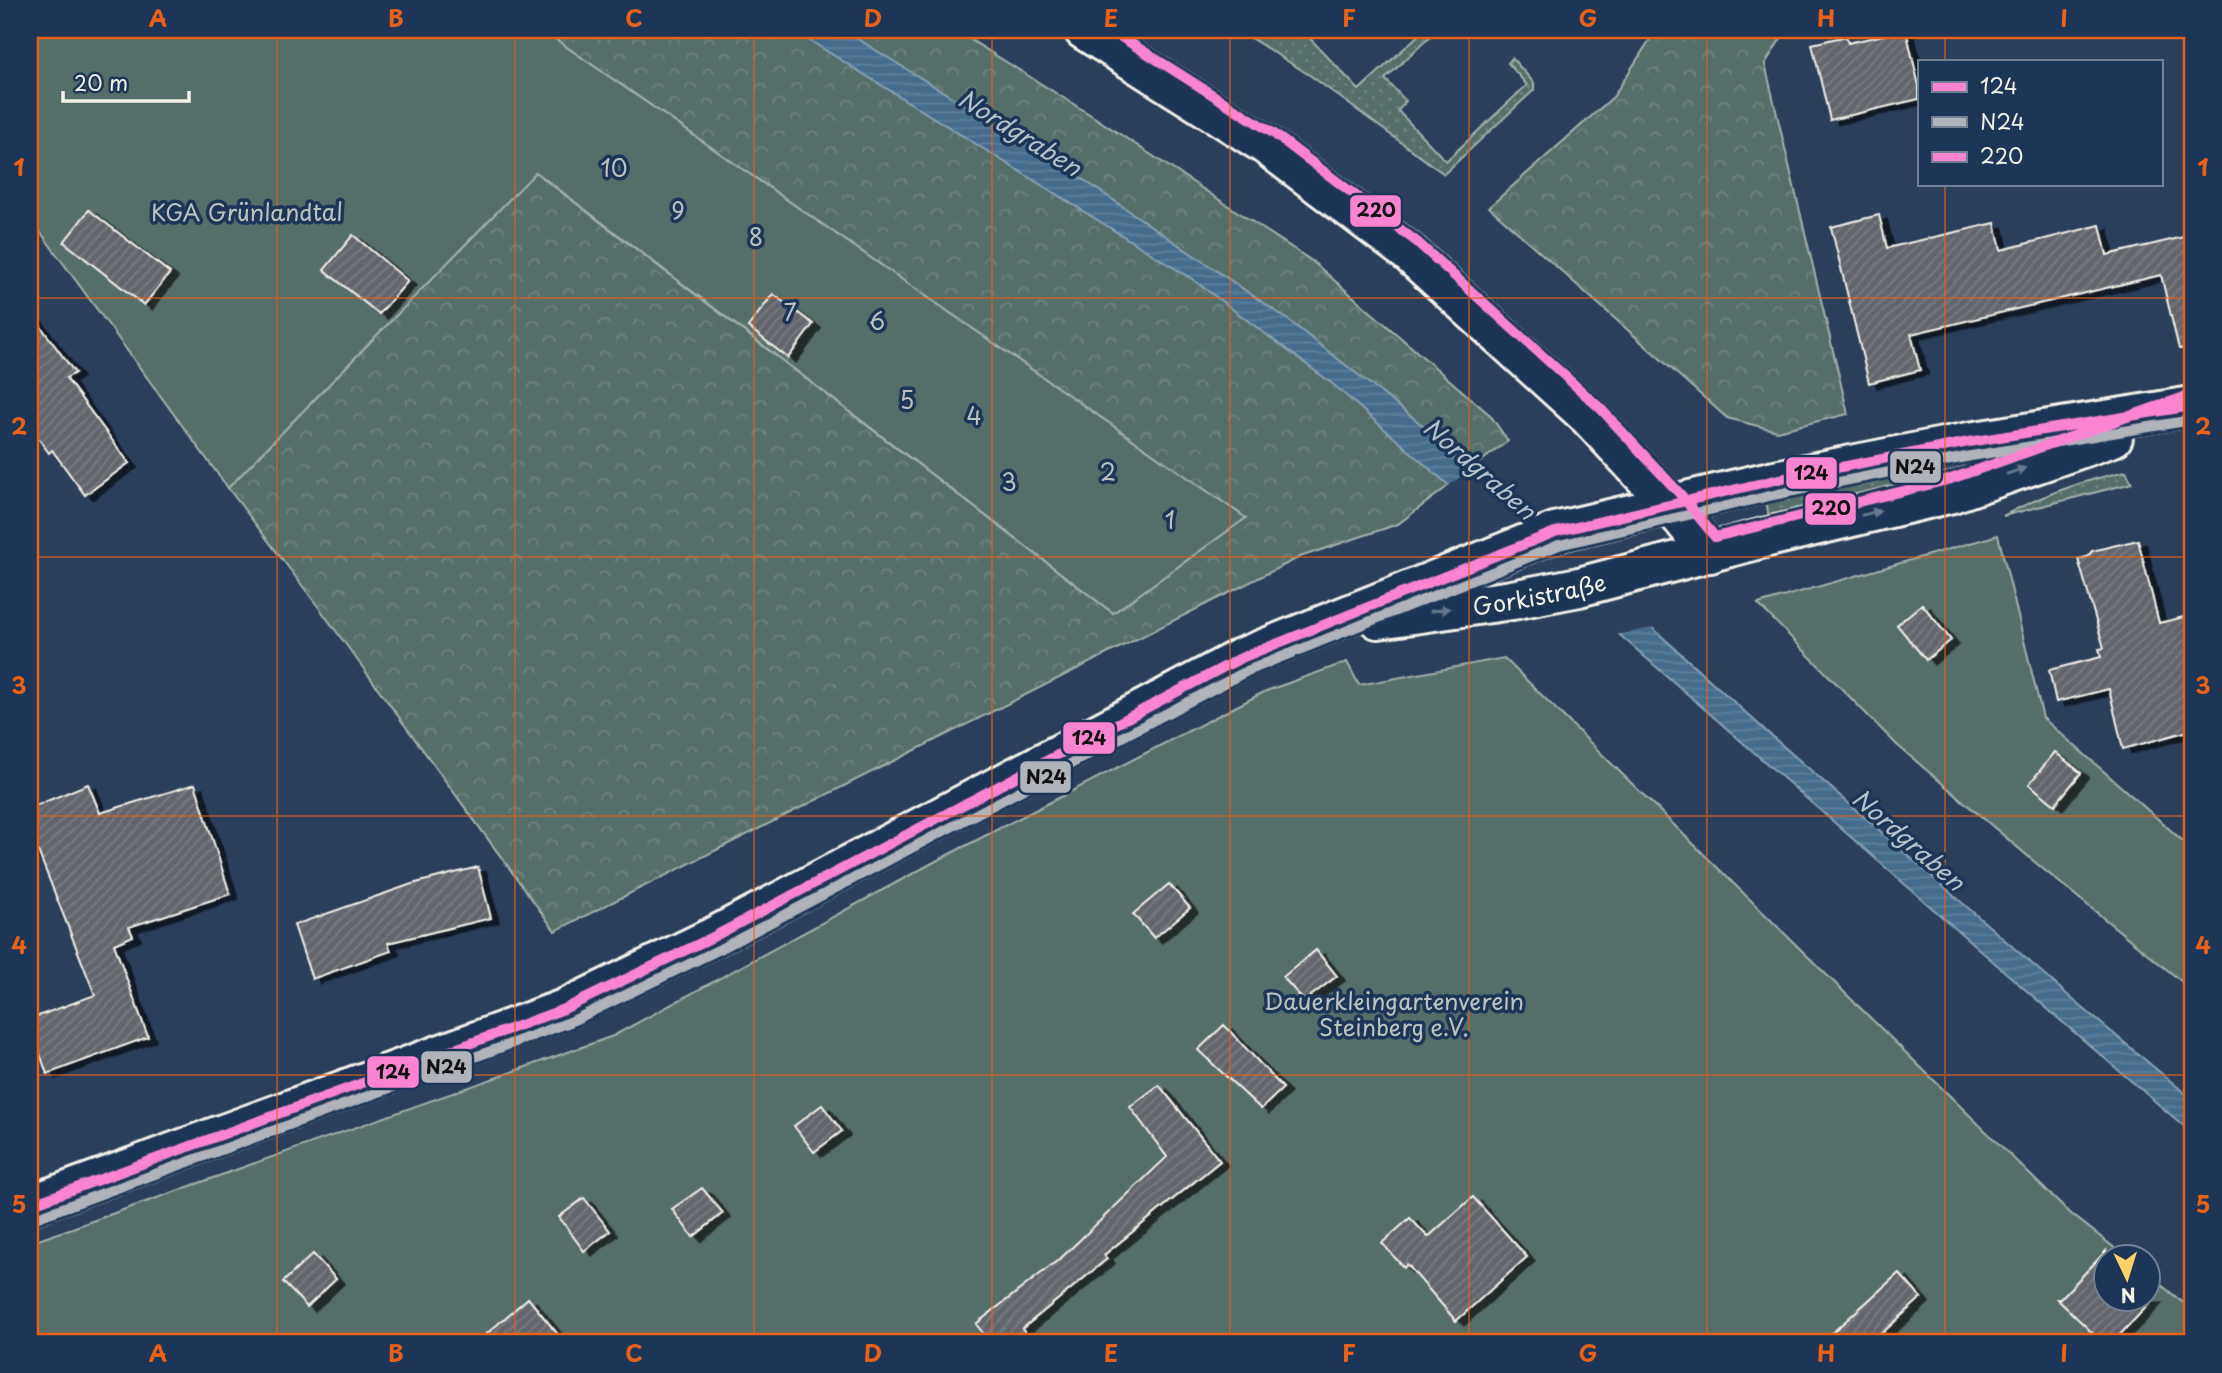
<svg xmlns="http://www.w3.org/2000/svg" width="2222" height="1373" font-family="'Playpen Sans',sans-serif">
	<defs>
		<pattern id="grass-dots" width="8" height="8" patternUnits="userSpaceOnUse" patternTransform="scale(1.75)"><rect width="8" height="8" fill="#576e6b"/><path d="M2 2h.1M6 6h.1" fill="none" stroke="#708380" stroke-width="1.8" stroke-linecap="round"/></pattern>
		<pattern id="park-crowns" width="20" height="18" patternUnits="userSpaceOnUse" patternTransform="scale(1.75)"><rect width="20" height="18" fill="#576e6b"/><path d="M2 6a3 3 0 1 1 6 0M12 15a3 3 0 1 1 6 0" fill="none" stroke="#708380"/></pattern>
		<pattern id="water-rules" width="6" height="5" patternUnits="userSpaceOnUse" patternTransform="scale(1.75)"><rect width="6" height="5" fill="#446c8c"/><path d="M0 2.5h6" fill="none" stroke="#60819c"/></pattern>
		<pattern id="building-hatch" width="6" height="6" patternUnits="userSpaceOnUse" patternTransform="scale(1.75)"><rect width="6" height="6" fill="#62656c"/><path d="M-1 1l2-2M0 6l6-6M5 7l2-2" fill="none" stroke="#797c81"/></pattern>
		<filter id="shadow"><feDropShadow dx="8" dy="4.5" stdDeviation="0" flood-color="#0009"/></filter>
	</defs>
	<rect width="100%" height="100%" fill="#2b3f5b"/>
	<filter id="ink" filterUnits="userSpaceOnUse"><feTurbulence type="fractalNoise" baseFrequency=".0143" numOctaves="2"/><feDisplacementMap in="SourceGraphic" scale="14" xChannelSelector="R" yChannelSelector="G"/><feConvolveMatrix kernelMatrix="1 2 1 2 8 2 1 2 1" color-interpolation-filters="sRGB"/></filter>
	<g filter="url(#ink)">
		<!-- grass -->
		<g fill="url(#grass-dots)" stroke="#a6b0aa" stroke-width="2">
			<polygon points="1238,30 1302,30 1359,90 1424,30 1437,30 1385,79 1406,101 1398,111 1446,161 1527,85 1508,63 1512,58 1534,83 1534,90 1444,174 1311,76"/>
			<path d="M2126,471L2132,483L2003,516C2041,495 2083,481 2126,471Z"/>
			<polygon points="1893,477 1897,480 1894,486 1769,517 1766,502"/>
		</g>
		<!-- park -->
		<g fill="url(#park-crowns)" stroke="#a6b0aa" stroke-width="2">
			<polygon points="542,30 955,30 1094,117 1312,261 1490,415 1508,441 1398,524 1300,557 555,931 320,609 228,488 535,172 1113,613 1245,518"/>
			<polygon points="1656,30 1786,30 1765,64 1848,414 1777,431 1727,418 1489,207 1613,97"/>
		</g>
		<!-- garden -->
		<g fill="#576e6b" stroke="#a6b0aa" stroke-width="2">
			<polygon points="30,30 542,30 1246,518 1113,613 536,172 228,488 30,218"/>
			<polygon points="1998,535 2043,718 2192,849 2192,990 2043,869 1897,745 1758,604"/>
			<polygon points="1504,658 2065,1209 2126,1257 2106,1258 2106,1300 2148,1300 2149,1275 2192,1310 2192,1343 30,1343 30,1243 613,1036 938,860 1266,691 1347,662 1359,685"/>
		</g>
		<!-- water -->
		<polygon fill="url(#water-rules)" stroke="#8aa1b1" stroke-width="2" points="793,30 843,30 1062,165 1287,319 1472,464 1767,732 2078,1004 2192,1099 2192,1133 2060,1020 1334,385 1192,279"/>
		<!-- pier -->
		<polygon fill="#2b3f5b" points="1477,464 1657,627 1615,635 1446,488"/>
		<!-- building -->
		<g fill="url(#building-hatch)" stroke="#f4f1e8" stroke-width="2" filter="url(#shadow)">
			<polygon points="1906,30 1919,86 1919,99 1830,120 1812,44 1846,36 1848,43"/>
			<polygon points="89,210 170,273 144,305 64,242"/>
			<polygon points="1879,215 1887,248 1995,223 2001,250 2100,225 2107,255 2192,235 2192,348 2179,349 2161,275 1911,334 1920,370 1869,383 1831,227"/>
			<polygon points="353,235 408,281 379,314 324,270"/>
			<polygon points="773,294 813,324 788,358 748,327"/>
			<polygon points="30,312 75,373 66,378 129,463 85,495 52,450 49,453 30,427"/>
			<polygon points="2138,540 2159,623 2192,615 2192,730 2123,749 2109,689 2056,702 2049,670 2101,657 2099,649 2104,648 2078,559 2087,557 2092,551"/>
			<polygon points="1922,604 1951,640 1926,660 1897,625"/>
			<polygon points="2055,752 2081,773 2055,805 2029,784"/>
			<polygon points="88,784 100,813 195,784 230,894 129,927 133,936 114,944 148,1037 47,1074 30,1025 30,1019 95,995 38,851 30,855 30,808"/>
			<polygon points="478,867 491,918 388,943 391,951 312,979 294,925 412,884"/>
			<polygon points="1169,884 1190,908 1154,938 1133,914"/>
			<polygon points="1316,950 1337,976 1304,1001 1283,977"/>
			<polygon points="1224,1025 1283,1088 1261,1109 1198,1050"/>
			<polygon points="1159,1085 1220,1161 1104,1255 1107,1259 1022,1329 1033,1343 991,1343 976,1324 1062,1257 1167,1157 1130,1107"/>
			<polygon points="822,1105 842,1131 814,1152 794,1126"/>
			<polygon points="702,1188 723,1213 693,1237 672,1209"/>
			<polygon points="1473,1197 1527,1257 1456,1321 1407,1264 1404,1268 1382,1243 1410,1218 1428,1237"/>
			<polygon points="584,1198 610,1231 584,1251 559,1217"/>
			<polygon points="2106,1251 2106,1299 2154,1299 2112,1343 2103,1343 2057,1299 2060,1299"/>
			<polygon points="313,1254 336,1279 307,1307 283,1282"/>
			<polygon points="1899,1273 1921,1298 1871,1343 1821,1343"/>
			<polygon points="528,1298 565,1343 476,1343"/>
		</g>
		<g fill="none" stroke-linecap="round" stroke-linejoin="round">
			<!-- minor casing -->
			<g stroke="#f4f1e8" stroke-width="44">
				<polyline id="minor" points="1084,30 1266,145 1408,252 1590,418 1671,505 1710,553"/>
			</g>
			<!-- secondary casing -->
			<g stroke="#f4f1e8" stroke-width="44">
				<g id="secondary">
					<path id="s1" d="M1378,619L1512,600L1579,587L1764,538L1952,493L2113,437"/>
					<polyline points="30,1205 564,1009 713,937 1241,658 1555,532 1775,480 1969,442 2192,406"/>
				</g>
			</g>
			<!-- minor -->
			<use href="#minor" stroke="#1d3557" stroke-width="38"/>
			<!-- secondary -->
			<use href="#secondary" stroke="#1d3557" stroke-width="38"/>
			<!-- bus-1 casing -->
			<g stroke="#1d3557" stroke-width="16">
				<polyline id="bus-1" points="30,1205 564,1009 713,937 1241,658 1555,532 1775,480 1969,442 2192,406"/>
			</g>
			<!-- bus-2 casing -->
			<g stroke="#1d3557" stroke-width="16">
				<polyline id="bus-2" points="35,1218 570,1022 720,949 1247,671 1559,545 1778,494 1971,456 2192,420"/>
			</g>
			<!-- bus-3 casing -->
			<g stroke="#1d3557" stroke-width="16">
				<polyline id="bus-3" points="1110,30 1273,133 1417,242 1600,408 1681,495 1715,537 1948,480 2187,396"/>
			</g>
			<!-- bus-1 -->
			<use href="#bus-1" stroke="#fb84d1" stroke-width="10"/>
			<!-- bus-2 -->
			<use href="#bus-2" stroke="#b0b3ba" stroke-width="10"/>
			<!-- bus-3 -->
			<use href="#bus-3" stroke="#fb84d1" stroke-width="10"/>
		</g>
		<!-- one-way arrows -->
		<defs><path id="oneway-solid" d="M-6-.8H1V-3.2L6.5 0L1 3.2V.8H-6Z" transform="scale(1.75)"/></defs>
		<g fill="#68778a">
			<use href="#oneway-solid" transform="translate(2016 471) rotate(-19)"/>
			<use href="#oneway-solid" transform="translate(1871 513) rotate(-13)"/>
			<use href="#oneway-solid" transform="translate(1440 610) rotate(-8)"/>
		</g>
	</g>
	<!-- grid -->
	<path fill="none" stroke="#e96117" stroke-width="2" stroke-opacity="0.55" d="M277,30V1343M515,30V1343M754,30V1343M992,30V1343M1230,30V1343M1469,30V1343M1707,30V1343M1945,30V61M1945,184V1343M30,298H2192M30,557H2192M30,816H2192M30,1075H2192"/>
	<g text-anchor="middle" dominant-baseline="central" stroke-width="7" stroke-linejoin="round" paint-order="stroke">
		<!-- park labels -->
		<g font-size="23" fill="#bdc3bc" stroke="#1d3557">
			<text x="614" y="167">10</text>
			<text x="678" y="210">9</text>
			<text x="247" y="211">KGA Grünlandtal</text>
			<text x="756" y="236">8</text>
			<text x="790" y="311">7</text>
			<text x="877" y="320">6</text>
			<text x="907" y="399">5</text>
			<text x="974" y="415">4</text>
			<text x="1108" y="471">2</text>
			<text x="1009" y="481">3</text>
			<text x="1170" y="519">1</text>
			<text x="1394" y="1000">Dauerkleingartenverein<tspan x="1394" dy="26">Steinberg e.V.</tspan></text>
		</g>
		<!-- street labels -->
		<g font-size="23" fill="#f4f1e8" stroke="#1d3557">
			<text stroke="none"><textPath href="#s1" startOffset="163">Gorkistraße</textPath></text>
		</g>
		<!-- water labels -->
		<g font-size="24" font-style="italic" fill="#b6c2c8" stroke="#1d3557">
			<text transform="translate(1020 132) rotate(32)">Nordgraben</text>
			<text transform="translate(1480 468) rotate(41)">Nordgraben</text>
			<text transform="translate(1909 839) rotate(41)">Nordgraben</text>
		</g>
	</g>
	<g stroke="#1d3557" stroke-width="2.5">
		<rect x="1349" y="194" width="53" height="34" rx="7" fill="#fb84d1"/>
		<rect x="1889" y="450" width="53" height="34" rx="7" fill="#b0b3ba"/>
		<rect x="1785" y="456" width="53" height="34" rx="7" fill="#fb84d1"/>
		<rect x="1804" y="492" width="53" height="34" rx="7" fill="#fb84d1"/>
		<rect x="1062" y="721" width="54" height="34" rx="7" fill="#fb84d1"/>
		<rect x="1019" y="760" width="53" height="34" rx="7" fill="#b0b3ba"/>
		<rect x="420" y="1050" width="53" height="34" rx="7" fill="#b0b3ba"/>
		<rect x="366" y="1055" width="54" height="34" rx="7" fill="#fb84d1"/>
	</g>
	<g font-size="19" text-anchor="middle" font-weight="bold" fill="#111">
		<text x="1376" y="217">220</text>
		<text x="1915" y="474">N24</text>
		<text x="1811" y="480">124</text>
		<text x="1831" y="515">220</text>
		<text x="1089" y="745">124</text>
		<text x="1046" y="784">N24</text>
		<text x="446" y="1074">N24</text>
		<text x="393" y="1079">124</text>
	</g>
	<!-- margin -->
	<rect width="2222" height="1373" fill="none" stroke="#1d3557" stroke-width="77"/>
	<!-- legend -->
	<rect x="1918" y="60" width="245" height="126" fill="#1d3557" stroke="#738091" stroke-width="2"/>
	<rect x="1932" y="82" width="35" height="10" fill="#fb84d1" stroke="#738091" stroke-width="2"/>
	<text x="1980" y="94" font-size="21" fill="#f4f1e8">124</text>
	<rect x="1932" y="117" width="35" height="10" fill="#b0b3ba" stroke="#738091" stroke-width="2"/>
	<text x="1980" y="130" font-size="21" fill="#f4f1e8">N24</text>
	<rect x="1932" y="152" width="35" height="10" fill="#fb84d1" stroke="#738091" stroke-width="2"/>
	<text x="1980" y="164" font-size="21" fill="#f4f1e8">220</text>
	<!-- north arrow -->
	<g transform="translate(2127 1278) rotate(176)"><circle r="33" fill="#1d3557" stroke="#738091" stroke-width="2"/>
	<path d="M0-5L12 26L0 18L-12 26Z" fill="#ffd166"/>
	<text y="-10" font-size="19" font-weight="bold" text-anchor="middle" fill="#f4f1e8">N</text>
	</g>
	<!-- scale -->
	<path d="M63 91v10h126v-10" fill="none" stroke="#f4f1e8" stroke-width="3.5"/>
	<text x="74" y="91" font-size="21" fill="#f4f1e8" stroke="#1d3557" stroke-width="5" paint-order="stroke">20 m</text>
	<rect x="38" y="38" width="2146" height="1296" fill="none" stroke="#e96117" stroke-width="2.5"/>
	<g font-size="23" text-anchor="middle" font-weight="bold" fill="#e96117">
		<text x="158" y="27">A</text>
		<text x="396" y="27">B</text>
		<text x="634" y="27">C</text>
		<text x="873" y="27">D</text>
		<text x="1111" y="27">E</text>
		<text x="1349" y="27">F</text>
		<text x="1588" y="27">G</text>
		<text x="1826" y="27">H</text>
		<text x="2064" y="27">I</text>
		<text x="19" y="176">1</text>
		<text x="2203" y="176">1</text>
		<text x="19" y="435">2</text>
		<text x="2203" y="435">2</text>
		<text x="19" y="694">3</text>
		<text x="2203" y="694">3</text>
		<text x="19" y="954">4</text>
		<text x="2203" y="954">4</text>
		<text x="19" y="1213">5</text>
		<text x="2203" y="1213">5</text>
		<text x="158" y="1362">A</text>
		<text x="396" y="1362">B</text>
		<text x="634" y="1362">C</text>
		<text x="873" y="1362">D</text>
		<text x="1111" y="1362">E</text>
		<text x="1349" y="1362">F</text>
		<text x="1588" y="1362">G</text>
		<text x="1826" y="1362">H</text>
		<text x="2064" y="1362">I</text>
	</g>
</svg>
